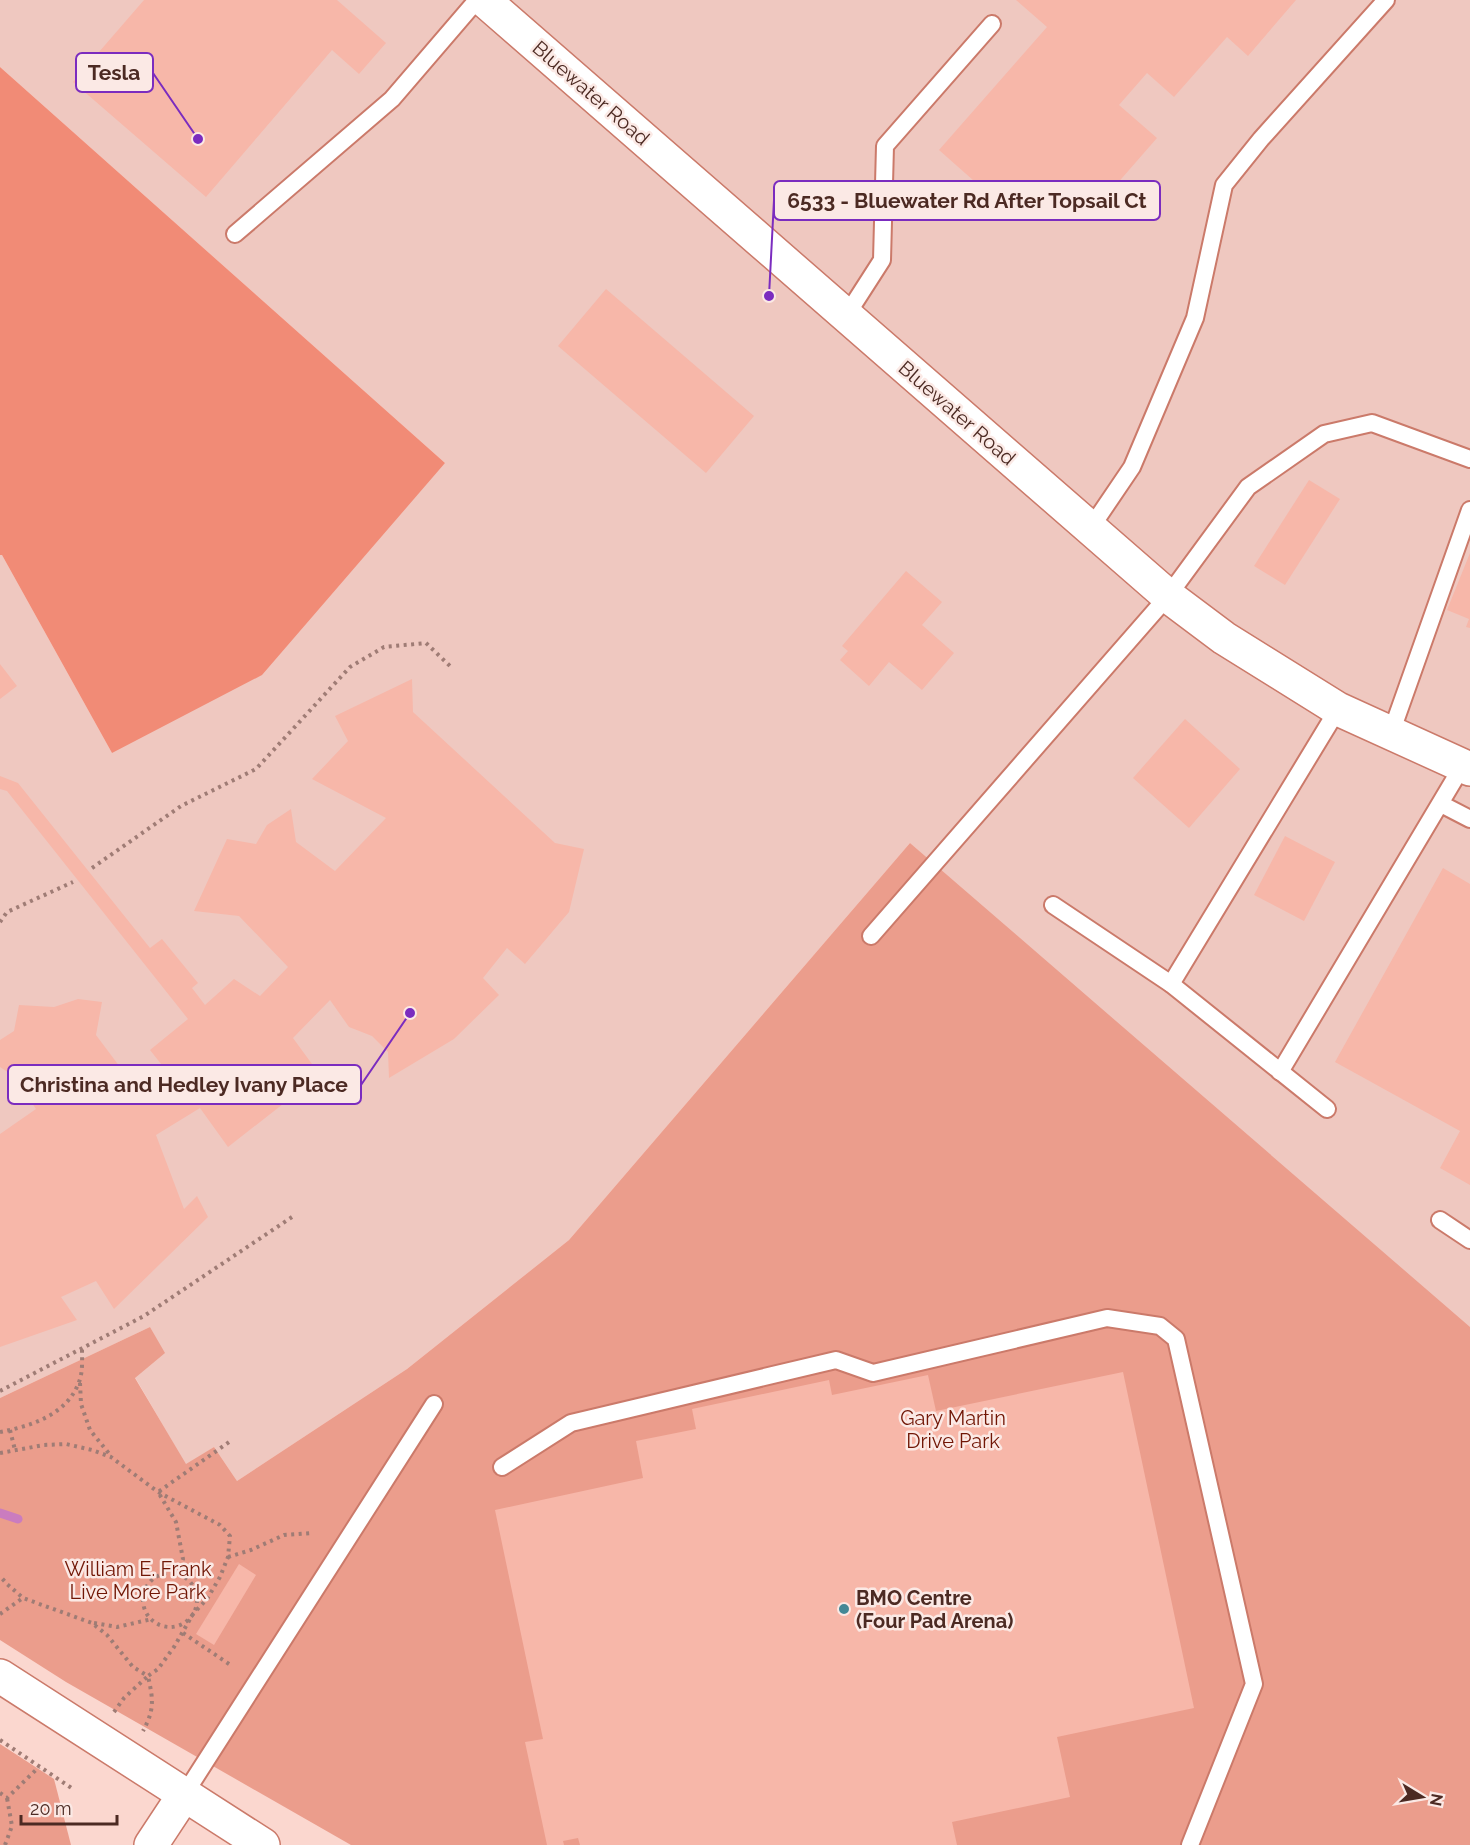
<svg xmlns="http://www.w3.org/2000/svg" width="1470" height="1845" font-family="Raleway,sans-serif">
	<rect width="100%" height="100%" fill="#fbd7cf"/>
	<!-- built -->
	<polygon fill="#efc8c0" points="0,0 1470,0 1470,1337 910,843 569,1240 407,1369 237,1481 214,1447 186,1465 135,1377 164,1353 150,1327 0,1398 0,555 2,555 112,753 445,463 0,67"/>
	<!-- green -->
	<g fill="#eb9d8c">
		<polygon points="910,843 1470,1327 1470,1845 351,1845 66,1682 0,1640 0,1398 150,1327 165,1353 135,1378 186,1464 214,1447 237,1481 407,1369 569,1240"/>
		<polygon points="0,1744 54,1779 71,1845 0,1845"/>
	</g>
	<!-- forest -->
	<polygon fill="#f18b76" points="0,67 445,463 262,675 112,753 2,555 0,555"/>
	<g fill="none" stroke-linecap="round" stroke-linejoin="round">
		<!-- stream -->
		<polyline stroke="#ca7cbf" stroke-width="9" points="0,1513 18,1519"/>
	</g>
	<!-- building -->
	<g fill="#f7b7a9">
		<polygon points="144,0 337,0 386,43 359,74 332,50 206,197 73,82"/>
		<polygon points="1016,0 1296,0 1248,56 1227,37 1174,97 1147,73 1119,105 1157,138 1088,217 1049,182 1017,219 939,150 1047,27"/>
		<polygon points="606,289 754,416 706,473 558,346"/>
		<polygon points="1309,480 1340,499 1285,585 1254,566"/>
		<polygon points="1470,553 1470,628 1466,627 1469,619 1447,610"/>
		<polygon points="906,571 942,602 922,625 954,653 922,690 889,662 869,686 840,660 848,651 842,646"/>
		<polygon points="0,664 17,686 0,699"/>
		<polygon points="412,679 413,712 555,843 584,849 569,912 525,964 507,948 483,978 499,995 454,1039 389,1078 388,1052 372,1036 349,1027 330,1000 293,1038 320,1075 228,1147 200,1108 156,1135 184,1209 197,1196 208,1217 114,1309 96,1281 61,1297 77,1320 0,1347 0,1134 36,1109 14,1076 0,1067 0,1040 14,1031 19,1005 54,1007 78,999 102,1002 96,1035 129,1079 137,1074 147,1091 169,1074 150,1050 188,1019 7,791 0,789 0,776 18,783 150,948 162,939 198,983 192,988 205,1005 234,979 260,996 288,967 239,916 194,911 227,839 256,844 267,825 291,809 296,842 335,871 386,818 312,779 348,741 335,716"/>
		<polygon points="1185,719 1240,769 1189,828 1133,778"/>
		<polygon points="1285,836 1335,862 1304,921 1254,895"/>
		<polygon points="1443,868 1470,884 1470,1185 1440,1168 1460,1131 1335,1062"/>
		<polygon points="1123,1372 1194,1708 1057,1737 1070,1797 952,1822 957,1845 580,1845 578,1838 563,1841 564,1845 547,1845 525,1742 543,1739 495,1510 643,1478 636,1441 696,1429 692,1409 829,1380 832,1395 928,1375 936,1411"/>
		<polygon points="239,1564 256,1575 214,1645 196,1634"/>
	</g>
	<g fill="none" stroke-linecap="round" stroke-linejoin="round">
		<!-- lane casing -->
		<g stroke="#cb7a6a" stroke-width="20">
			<g id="lane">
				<polyline points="235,234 392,99 477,0"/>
				<polyline points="846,316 882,260 885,146 992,24"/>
				<polyline points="1090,529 1132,467 1195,318 1224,185 1261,139 1386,0"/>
				<polyline points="1391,733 1470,510"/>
				<polyline points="1441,804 1470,819"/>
				<polyline points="1053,905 1171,984 1327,1109"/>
				<polyline points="871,936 1168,596 1248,487 1324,434 1372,423 1470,459"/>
				<polyline points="1171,984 1338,709"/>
				<polyline points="1280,1072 1463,765"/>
				<polyline points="1440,1220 1470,1240"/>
				<polyline points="502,1467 571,1423 836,1360 873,1373 1107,1318 1160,1326 1176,1339 1254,1684 1190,1845"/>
				<polyline points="184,1795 434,1404"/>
			</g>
		</g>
		<!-- secondary casing -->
		<g stroke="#cb7a6a" stroke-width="36">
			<g id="secondary">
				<polyline points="484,0 1168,596 1224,638 1338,709 1470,769"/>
				<polyline points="0,1676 263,1845"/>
				<polyline points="151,1845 184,1795"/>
			</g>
		</g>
		<!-- path -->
		<g stroke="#9f7c75" stroke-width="4" stroke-dasharray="3 4.5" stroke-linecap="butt">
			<polyline points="92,868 181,806 256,769 350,667 384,647 426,643 451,667"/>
			<polyline points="0,922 7,912 73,882"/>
			<polyline points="80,1383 81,1404 90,1430 111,1456"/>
			<polyline points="0,1391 144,1316 292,1217"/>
			<polyline points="10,1430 15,1450"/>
			<path d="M0,1432C31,1426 67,1415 79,1382C83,1372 82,1360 82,1349"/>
			<polyline points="0,1453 44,1445 66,1444 92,1450 111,1457 158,1492 220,1525 230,1536 228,1557 220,1577 207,1599 193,1614 174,1647 158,1669 148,1676 133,1667 107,1635 92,1623 23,1598 7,1584 0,1576"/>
			<polyline points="228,1557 251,1550 284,1535 312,1533"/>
			<circle cx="170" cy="1600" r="27"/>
			<polyline points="177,1574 183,1559 176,1522 158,1492 232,1440"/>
			<polyline points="0,1614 23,1598"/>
			<polyline points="94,1623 117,1627 152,1619"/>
			<polyline points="183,1633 232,1666"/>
			<path d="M114,1712L124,1698L148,1676C153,1699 155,1709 143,1731"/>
			<polyline points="0,1740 73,1789"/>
			<polyline points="0,1793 7,1798 39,1767"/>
			<polyline points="5,1845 12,1826 7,1798"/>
		</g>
		<!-- lane -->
		<use href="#lane" stroke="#fff" stroke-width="16"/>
		<!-- secondary -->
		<use href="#secondary" stroke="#fff" stroke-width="33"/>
	</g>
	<!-- markers -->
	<circle fill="#448896" stroke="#fbe9e5" stroke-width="2" cx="844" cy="1609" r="6"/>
	<g text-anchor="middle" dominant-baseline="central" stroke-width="5" stroke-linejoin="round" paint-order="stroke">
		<!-- street labels -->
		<g font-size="20" fill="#4c2a23" stroke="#fbe9e5">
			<text transform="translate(591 93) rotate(41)">Bluewater Road</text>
			<text transform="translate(957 413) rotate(41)">Bluewater Road</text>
		</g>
		<!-- park labels -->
		<g font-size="20" fill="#711605" stroke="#fbe9e5">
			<text x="953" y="1418">Gary Martin<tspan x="953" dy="23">Drive Park</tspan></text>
			<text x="138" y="1569">William E. Frank<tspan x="138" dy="23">Live More Park</tspan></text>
		</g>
		<!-- poi labels -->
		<g font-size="20" font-weight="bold" fill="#4c2a23" stroke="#fbe9e5" text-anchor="start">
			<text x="856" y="1598">BMO Centre<tspan x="856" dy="23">(Four Pad Arena)</tspan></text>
		</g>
	</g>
	<!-- callouts -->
	<path fill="none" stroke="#7b2cbf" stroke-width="2" d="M198 139L153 73M769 296L774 200M410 1013L361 1085"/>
	<g fill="#7b2cbf" stroke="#fbe9e5" stroke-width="2">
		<circle cx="198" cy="139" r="6"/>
		<circle cx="769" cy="296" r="6"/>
		<circle cx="410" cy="1013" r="6"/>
	</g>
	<g fill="#fbe9e5" stroke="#7b2cbf" stroke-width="2">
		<rect x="76" y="53" width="77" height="39" rx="6"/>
		<rect x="774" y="181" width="386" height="39" rx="6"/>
		<rect x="8" y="1065" width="353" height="39" rx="6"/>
	</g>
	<g font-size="21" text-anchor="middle" font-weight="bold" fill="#4c2a23">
		<text x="114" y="80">Tesla</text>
		<text x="967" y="208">6533 - Bluewater Rd After Topsail Ct</text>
		<text x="184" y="1092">Christina and Hedley Ivany Place</text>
	</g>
	<!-- north arrow -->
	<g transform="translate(1422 1797) rotate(101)" stroke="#fbe9e5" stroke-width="4.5" paint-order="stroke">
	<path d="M0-4.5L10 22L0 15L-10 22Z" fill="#4c2a23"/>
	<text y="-9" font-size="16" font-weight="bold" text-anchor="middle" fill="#4c2a23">N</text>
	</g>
	<!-- scale -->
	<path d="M21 1815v9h96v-9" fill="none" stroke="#4c2a23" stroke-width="3"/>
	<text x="30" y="1815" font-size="18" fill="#4c2a23" stroke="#fbe9e5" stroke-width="4.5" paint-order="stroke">20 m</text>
</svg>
